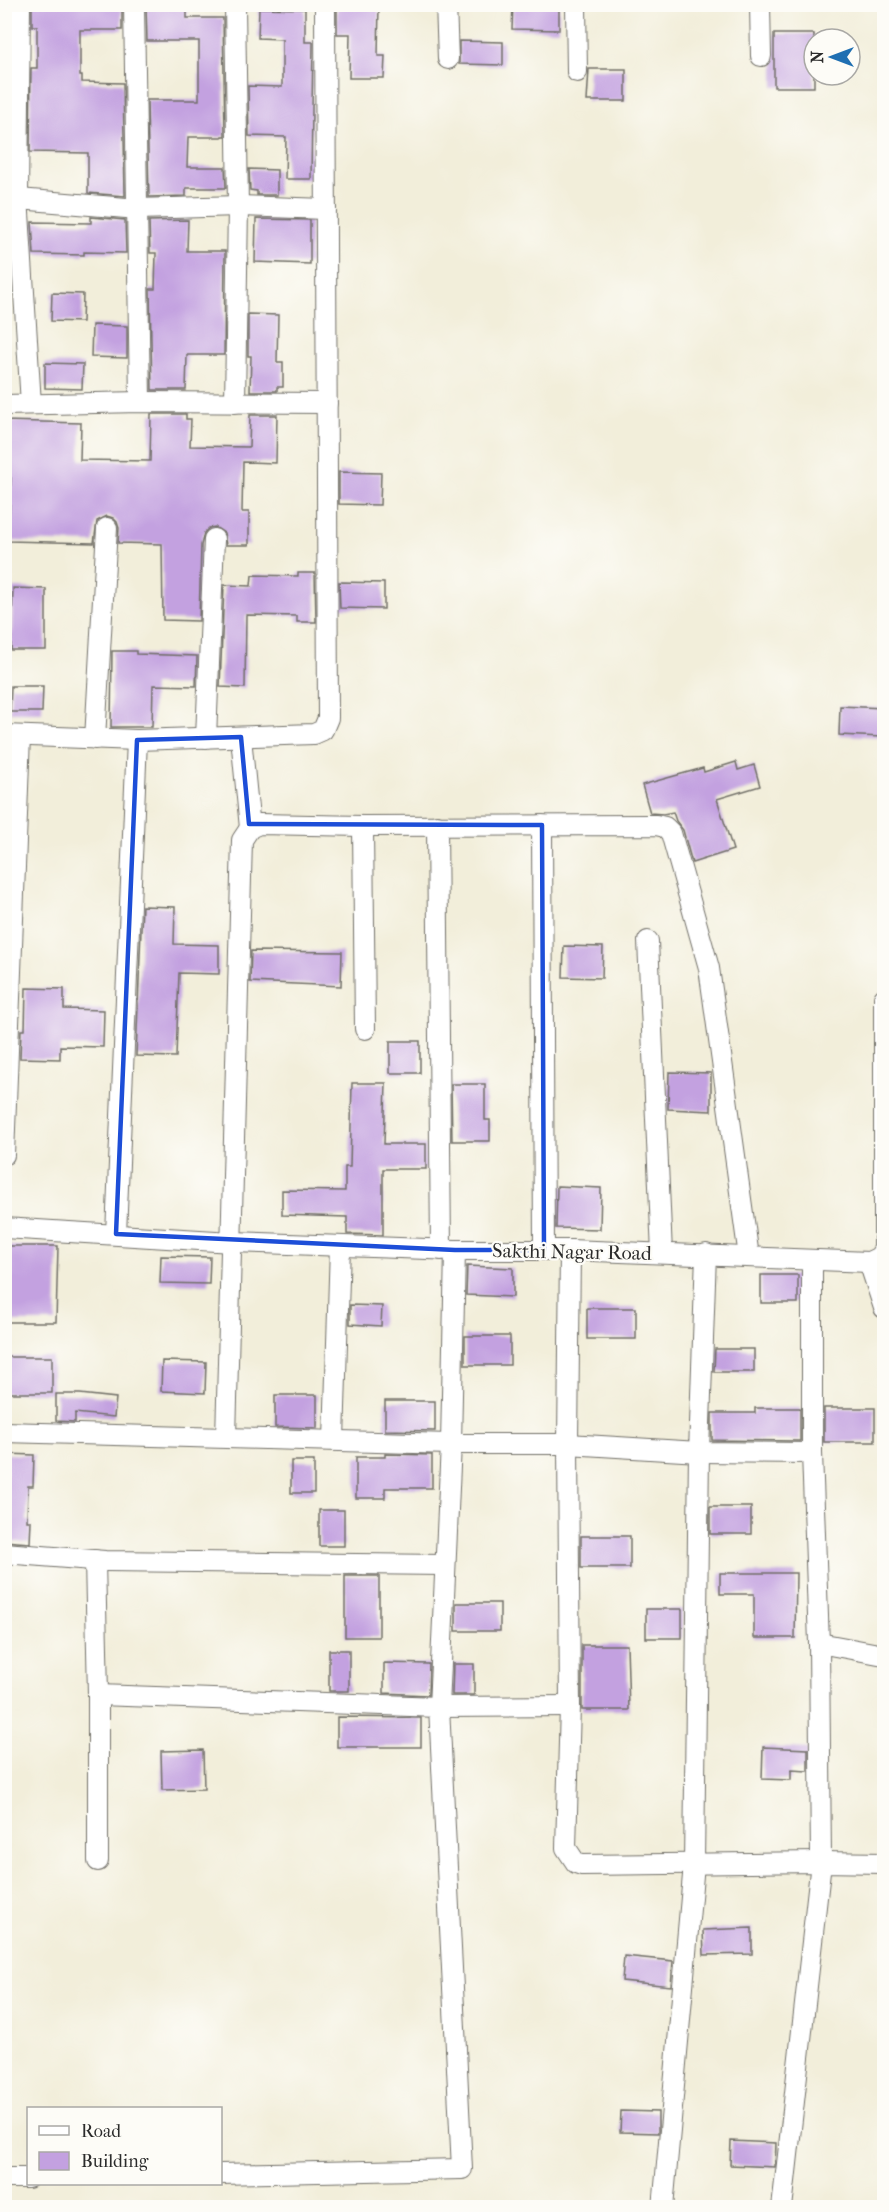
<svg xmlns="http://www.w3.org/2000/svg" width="889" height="2212" font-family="'IM FELL French Canon',serif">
	<rect width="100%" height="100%" fill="#fdfcf7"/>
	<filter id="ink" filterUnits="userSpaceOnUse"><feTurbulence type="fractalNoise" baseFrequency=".0167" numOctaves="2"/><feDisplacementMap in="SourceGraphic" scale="12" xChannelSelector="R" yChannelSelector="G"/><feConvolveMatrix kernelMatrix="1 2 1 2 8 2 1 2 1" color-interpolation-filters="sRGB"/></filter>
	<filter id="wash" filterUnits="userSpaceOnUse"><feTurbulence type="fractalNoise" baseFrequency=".008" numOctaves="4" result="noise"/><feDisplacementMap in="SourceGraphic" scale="24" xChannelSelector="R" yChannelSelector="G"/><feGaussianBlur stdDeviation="1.35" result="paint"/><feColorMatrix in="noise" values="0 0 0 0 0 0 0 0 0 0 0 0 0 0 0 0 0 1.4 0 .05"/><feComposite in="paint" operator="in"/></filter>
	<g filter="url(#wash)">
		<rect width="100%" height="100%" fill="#f2eeda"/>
		<g id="blocks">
			<!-- building -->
			<g fill="#c3a1e0">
				<polygon points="32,4 122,5 122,30 80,30 80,76 82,76 82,82 123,83 125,196 88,193 88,153 30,152 31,68 37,68 37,26 32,26"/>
				<polygon points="337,4 379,4 378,56 385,56 384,78 349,78 350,34 337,34"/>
				<polygon points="513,4 559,4 559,30 512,29"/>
				<polygon points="146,5 187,5 187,18 223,18 225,136 222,136 222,137 188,137 187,167 225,167 226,188 186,188 186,196 149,197 147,100 199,100 199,41 147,41"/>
				<polygon points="259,8 305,9 305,42 313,42 311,179 285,179 286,137 249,136 248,86 282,87 282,39 258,38"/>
				<rect x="774" y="34" width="40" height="53"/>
				<polygon points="459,41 503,42 503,65 459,64"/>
				<polygon points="4,67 7,67 6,151 4,151"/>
				<polygon points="589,69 626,69 626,101 587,101"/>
				<polygon points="249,169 277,170 277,195 257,195 257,191 250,190"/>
				<polygon points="91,217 125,220 126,253 84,252 84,255 34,254 32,222 91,223"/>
				<polygon points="256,219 310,220 310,264 255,262"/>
				<polygon points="188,220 187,251 225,251 224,355 187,355 186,390 152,390 150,289 155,289 156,253 150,253 149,221"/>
				<polygon points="52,293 83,294 82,322 51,321"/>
				<polygon points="248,314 278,315 277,362 283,362 283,387 277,387 277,391 250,391 251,356 248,356"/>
				<polygon points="92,325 127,326 127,358 91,357"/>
				<polygon points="45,363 83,364 82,389 45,388"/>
				<polygon points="151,414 186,414 186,419 191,419 190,446 249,447 250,415 277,415 276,463 243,462 242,512 249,512 249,545 226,545 224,533 215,527 209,528 204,533 201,545 199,621 163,620 162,544 118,543 119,528 117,522 113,518 107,516 97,521 94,543 8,541 11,478 4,478 4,421 81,423 80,460 150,461"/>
				<polygon points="339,472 381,473 380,505 339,504"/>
				<polygon points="298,573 315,573 316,622 297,622 297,616 246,615 245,688 220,687 224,585 251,586 252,575 298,576"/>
				<polygon points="339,582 384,583 384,609 340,608"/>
				<polygon points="13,588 46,589 46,650 11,650"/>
				<polygon points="112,651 136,651 136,654 197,656 196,686 153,685 152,727 111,727"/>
				<polygon points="11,686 43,686 42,712 10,712"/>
				<polygon points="840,706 883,708 882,737 839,735"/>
				<polygon points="736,762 738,770 754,765 760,786 717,799 733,850 692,863 683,830 676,821 673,812 663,814 650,813 642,785 703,768 704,772"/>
				<polygon points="142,906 175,907 174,944 219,945 219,974 179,973 176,1057 136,1056"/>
				<polygon points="564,946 603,947 602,978 563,977"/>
				<polygon points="251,951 342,952 341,986 250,982"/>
				<polygon points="26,988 64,989 64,1009 104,1010 103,1047 60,1046 60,1059 20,1058 21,1030 25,1030"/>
				<rect x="390" y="1041" width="30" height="32"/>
				<polygon points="669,1072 711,1073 711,1111 668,1109"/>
				<polygon points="352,1083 386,1083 384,1144 426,1144 426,1169 383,1169 383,1235 347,1234 347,1217 282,1215 282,1190 345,1191 345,1167 350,1167"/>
				<polygon points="451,1084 485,1084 485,1120 490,1120 490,1141 452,1141"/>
				<polygon points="557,1186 601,1188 600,1229 556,1228"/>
				<polygon points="8,1246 58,1246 56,1322 4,1322 4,1295 8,1295"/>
				<polygon points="161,1256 210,1257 209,1284 160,1283"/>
				<polygon points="467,1266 513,1268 513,1297 466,1295"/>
				<rect x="761" y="1275" width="37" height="28"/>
				<polygon points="350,1305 382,1306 381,1326 350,1324"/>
				<rect x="587" y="1308" width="49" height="31"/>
				<rect x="465" y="1336" width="45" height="29"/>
				<polygon points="715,1349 754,1349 754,1372 714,1372"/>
				<rect x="4" y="1357" width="48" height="36"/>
				<polygon points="162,1361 206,1362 205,1393 161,1391"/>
				<polygon points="56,1394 80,1394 116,1398 114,1417 75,1413 75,1422 56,1421"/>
				<polygon points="275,1395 317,1395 317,1428 275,1427"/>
				<polygon points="385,1401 435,1401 435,1431 385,1430"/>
				<polygon points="755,1408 800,1408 800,1441 712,1440 712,1413 755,1413"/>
				<rect x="824" y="1408" width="51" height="34"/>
				<polygon points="7,1454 34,1455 33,1486 28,1486 27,1521 31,1521 30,1543 4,1541"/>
				<polygon points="385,1454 432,1455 432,1488 385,1488 385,1498 356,1498 356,1457 385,1457"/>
				<rect x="291" y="1461" width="23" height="32"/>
				<rect x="710" y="1507" width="41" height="27"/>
				<rect x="319" y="1510" width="25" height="36"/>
				<rect x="581" y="1536" width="49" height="32"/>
				<polygon points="720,1573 796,1573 795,1638 754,1638 754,1594 720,1594"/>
				<rect x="345" y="1576" width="34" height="61"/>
				<rect x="456" y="1603" width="44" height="28"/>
				<rect x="646" y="1609" width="36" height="29"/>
				<polygon points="582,1645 627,1645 629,1710 582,1710"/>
				<rect x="329" y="1650" width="20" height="41"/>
				<polygon points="384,1663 429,1664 428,1695 384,1693"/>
				<polygon points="453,1664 474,1664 474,1695 452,1695"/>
				<polygon points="337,1717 421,1718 421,1747 337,1747"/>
				<polygon points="763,1747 808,1749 808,1771 791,1770 791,1780 762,1779"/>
				<polygon points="203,1750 204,1789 162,1790 161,1751"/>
				<polygon points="752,1928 752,1954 704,1955 703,1930"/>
				<polygon points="624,1956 673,1961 671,1986 622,1981"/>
				<polygon points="621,2111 658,2112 658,2133 620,2132"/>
				<polygon points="731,2141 776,2143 775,2167 730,2165"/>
			</g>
		</g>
	</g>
	<g filter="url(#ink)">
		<use href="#blocks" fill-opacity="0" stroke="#716f68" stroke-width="1.5"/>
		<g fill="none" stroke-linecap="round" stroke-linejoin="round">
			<!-- minor casing -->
			<g stroke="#716f68" stroke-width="22">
				<g id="minor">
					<polyline points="20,4 18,197 31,404"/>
					<polyline points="134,4 140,402"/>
					<polyline points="446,4 448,59"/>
					<polyline points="576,4 577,72"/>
					<polyline points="760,4 761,56"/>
					<polyline points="7,198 138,209 238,206 326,209"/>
					<polyline points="235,403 238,206 235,4"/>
					<polyline points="4,405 140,402 327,403"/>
					<polyline points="4,735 137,740 314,734 323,730 328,718 325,4"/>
					<polyline points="241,737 250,828"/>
					<polyline points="206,738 214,539"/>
					<polyline points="95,739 107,528"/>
					<polyline points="437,825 441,1250"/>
					<polyline points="542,825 544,1250"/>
					<polyline points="363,826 365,1029"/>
					<polyline points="648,941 662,1253"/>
					<polyline points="4,1155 20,736"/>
					<polyline points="4,1228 232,1242 455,1250 570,1250 869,1262 879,1257 884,1249 884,998"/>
					<polyline points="116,1234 137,740"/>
					<polyline points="570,1250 568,1444 570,1706 566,1848 576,1863 582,1865 821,1862 884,1863"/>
					<polyline points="869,1262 884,1308"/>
					<polyline points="4,1432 451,1444 568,1444 699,1452 812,1453"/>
					<polyline points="226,1437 242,840 250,828 259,824 363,826 656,825 665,827 671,833 709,968 749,1257"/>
					<polyline points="334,1440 340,1246"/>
					<polyline points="4,1553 105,1561 444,1565"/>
					<polyline points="95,1560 98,1695 98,1861"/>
					<polyline points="819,1643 884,1655"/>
					<polyline points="98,1695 439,1707 570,1706"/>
					<polyline points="220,2174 462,2169 439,1707 451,1444 455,1250"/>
					<polyline points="4,2178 28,2178"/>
					<polyline points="663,2208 694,1864 699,1452 706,1254"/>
					<polyline points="782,2208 821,1862 819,1643 812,1453 812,1260"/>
				</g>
			</g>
			<!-- minor -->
			<use href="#minor" stroke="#fff" stroke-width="20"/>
		</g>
	</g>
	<!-- marked area -->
	<path fill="none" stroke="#1d4ed8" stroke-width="4.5" stroke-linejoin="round" d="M241,737L249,824L542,825L544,1250H455L116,1234L137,740Z"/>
	<g text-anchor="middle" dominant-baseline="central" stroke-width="4.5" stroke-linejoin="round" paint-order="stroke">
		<!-- street labels -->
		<g font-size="20" fill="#2b2b2b" stroke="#fdfcf7">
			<text transform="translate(572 1252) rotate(1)">Sakthi Nagar Road</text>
		</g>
	</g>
	<!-- margin -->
	<rect width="889" height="2212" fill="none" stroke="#fdfcf7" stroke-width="24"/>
	<!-- legend -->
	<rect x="27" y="2107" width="195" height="78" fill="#fdfcf7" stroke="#a9a8a5" stroke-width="1.5"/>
	<rect x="39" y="2126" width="30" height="9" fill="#ffffff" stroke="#a9a8a5" stroke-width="1.5"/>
	<text x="81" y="2137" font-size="18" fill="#2b2b2b">Road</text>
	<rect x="39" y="2152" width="30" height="18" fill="#c3a1e0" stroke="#a9a8a5" stroke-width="1.5"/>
	<text x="81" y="2167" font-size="18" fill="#2b2b2b">Building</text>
	<!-- north arrow -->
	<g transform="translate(832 57) rotate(270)"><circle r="28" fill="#fdfcf7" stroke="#a9a8a5" stroke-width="1.5"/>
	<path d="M0-4.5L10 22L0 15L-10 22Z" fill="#1f6fb2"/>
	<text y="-9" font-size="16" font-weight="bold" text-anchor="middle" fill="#2b2b2b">N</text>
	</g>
</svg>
